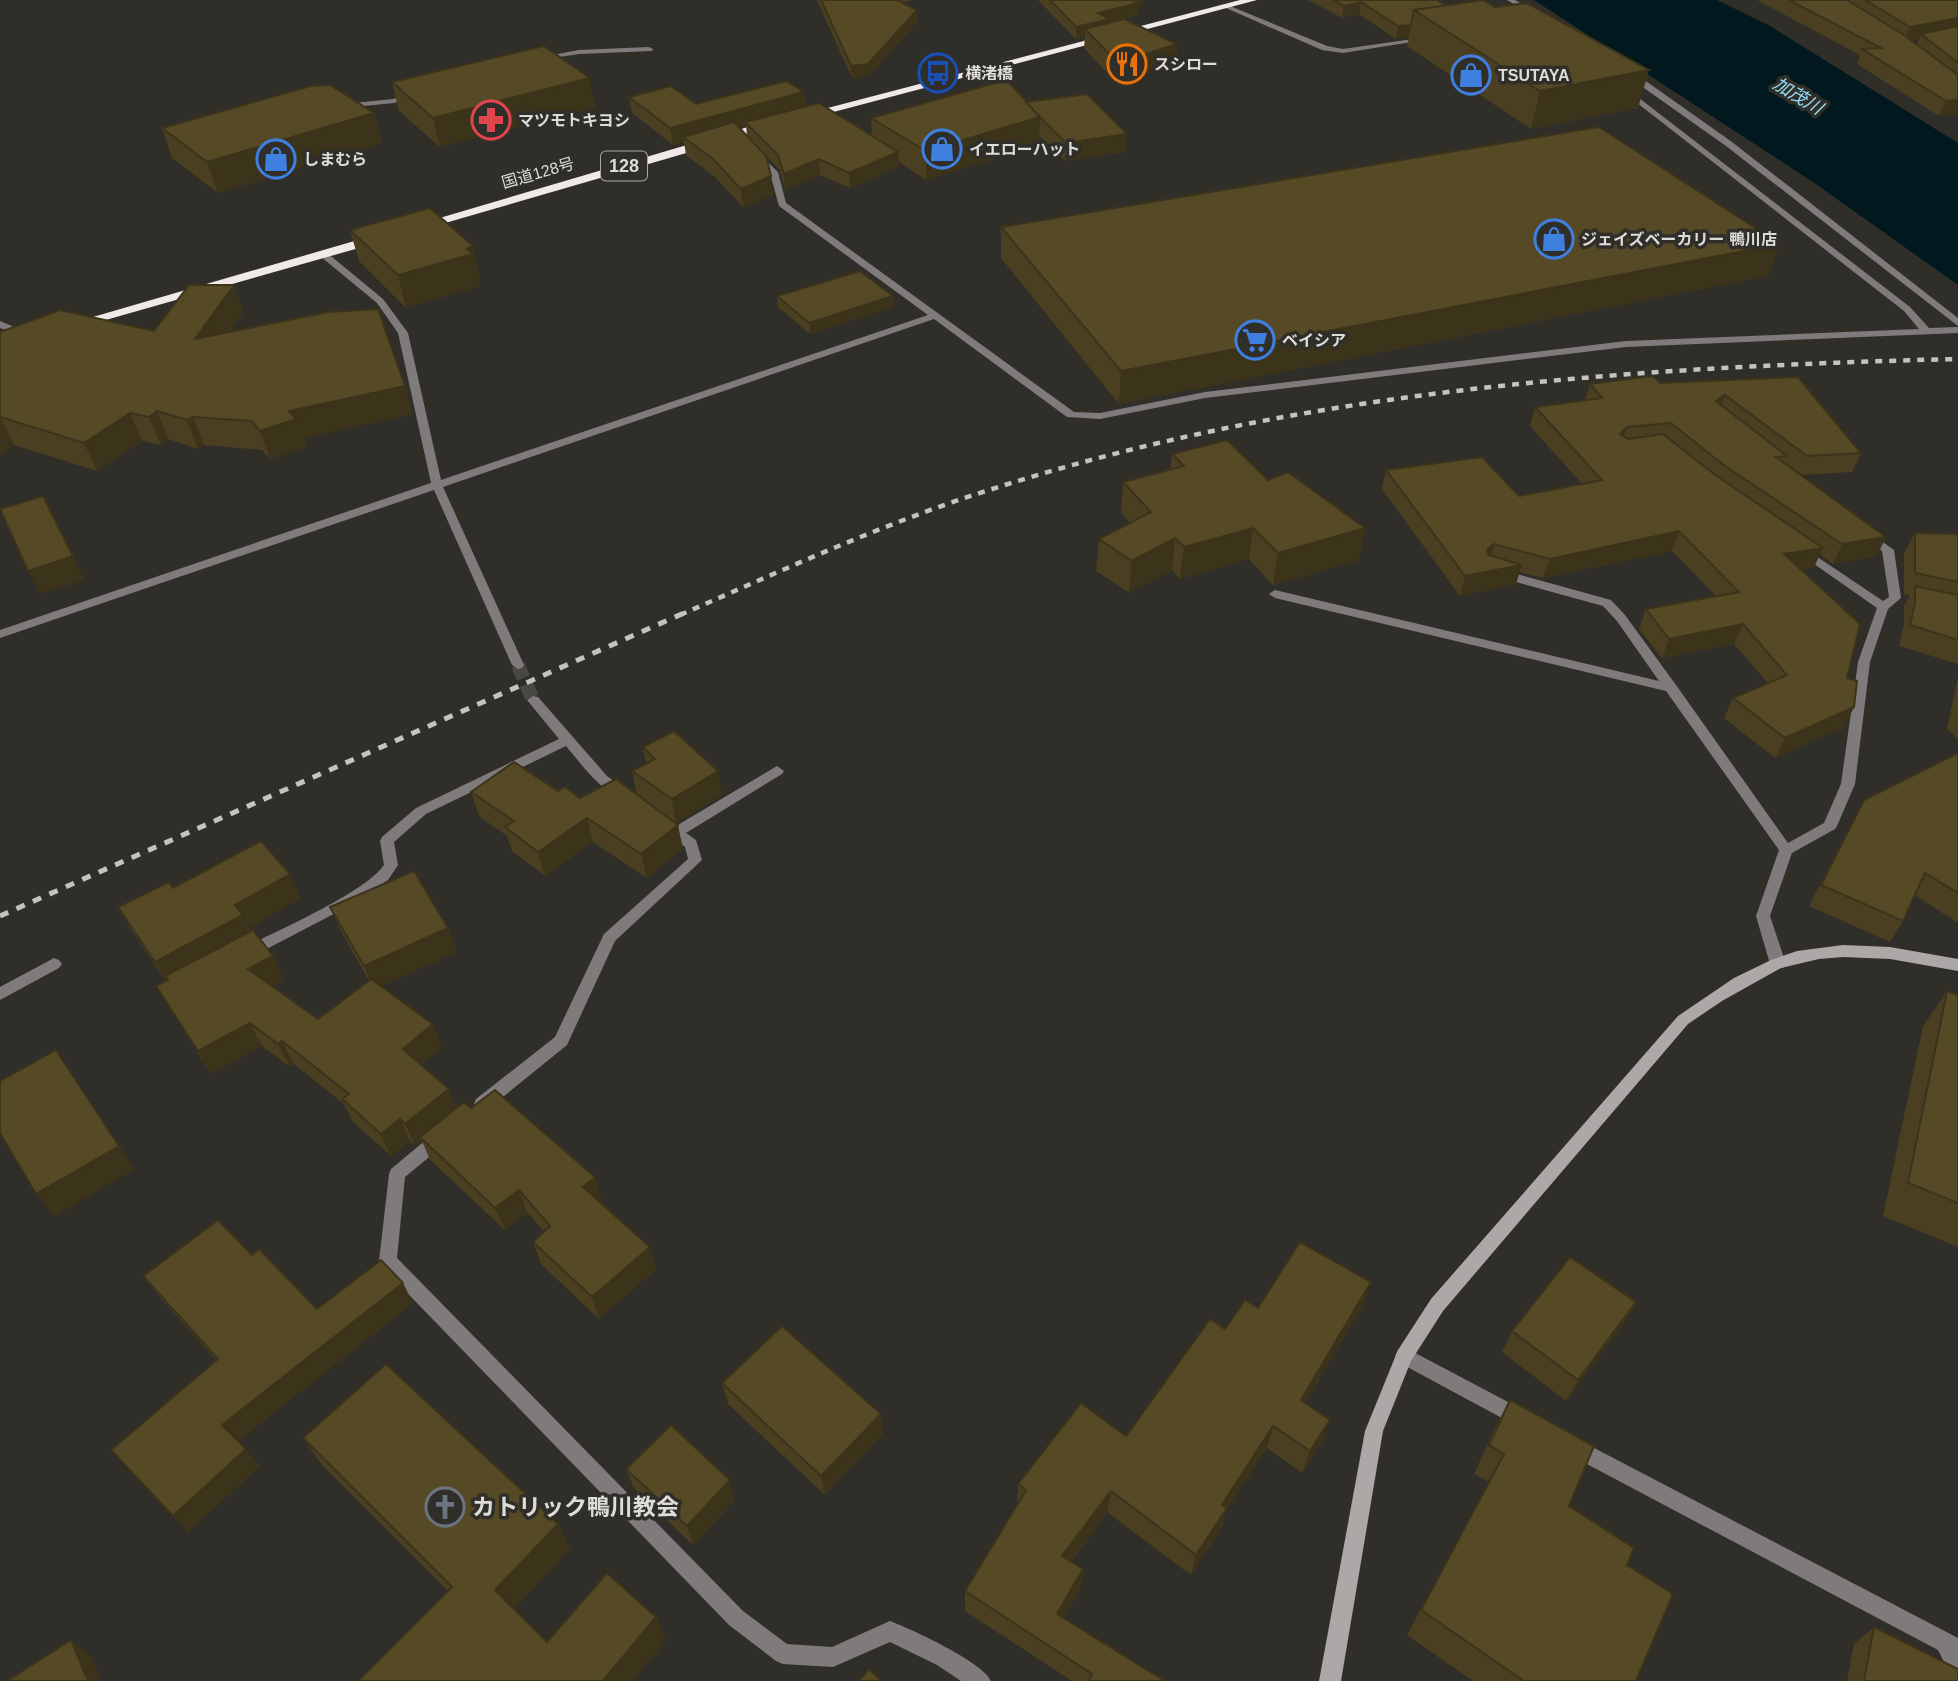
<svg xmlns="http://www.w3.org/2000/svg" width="1958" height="1681" font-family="Helvetica,'Noto Sans JP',sans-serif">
	<rect width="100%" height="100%" fill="#302e29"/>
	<!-- water -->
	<polygon fill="#01181e" points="1534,0 1717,0 1770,26 1958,143 1958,285 1813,182"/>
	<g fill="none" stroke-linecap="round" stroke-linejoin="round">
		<!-- street-tunnel -->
		<polyline stroke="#4a4843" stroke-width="14" stroke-dasharray="14 7" stroke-linecap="butt" points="518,665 533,700"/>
		<!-- lane -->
		<g fill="#7f7b7c" fill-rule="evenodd">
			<polygon points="649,47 653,49 652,51 579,54 540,60 536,58 579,50"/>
			<polygon points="413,93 416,93 416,97 394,103 344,108 340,106 344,104 393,99"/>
		</g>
		<!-- street -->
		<g fill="#7f7b7c" fill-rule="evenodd">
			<polygon points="1507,0 1515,0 1537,13 1531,14"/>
			<polygon points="1226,6 1230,6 1327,46 1343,49 1427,37 1431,39 1343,53 1322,50 1226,8"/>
			<polygon points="1627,72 1633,72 1732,142 1958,318 1958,326 1726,146 1627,76"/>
			<polygon points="1626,88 1910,307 1929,328 1958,327 1958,333 1626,347 1205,398 1100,419 1067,417 934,319 443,487 524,665 522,668 518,669 512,665 434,490 0,638 0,630 431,483 398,333 377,303 320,256 320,252 326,252 383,299 408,333 441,480 928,315 779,206 770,173 751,152 755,150 778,172 786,203 1074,412 1100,413 1205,392 1626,341 1919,329 1904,311 1623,92 1622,90"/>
			<polygon points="0,321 29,333 31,335 26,338 0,328"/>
			<polygon points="1867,531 1894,550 1901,598 1888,609 1870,662 1855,784 1837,826 1835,829 1792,853 1770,916 1786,964 1783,968 1773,968 1770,964 1756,916 1779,850 1666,691 1275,598 1269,594 1275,590 1659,681 1617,621 1603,606 1498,577 1496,574 1502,570 1611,600 1625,615 1676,685 1788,843 1824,823 1841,784 1858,662 1877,608 1797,552 1799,550 1807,550 1883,601 1889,597 1882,551 1863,536 1861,534"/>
			<path d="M533,696L538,697L607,776L628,791L630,794L628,797C607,801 579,761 566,746L426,814L394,842L398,865L388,880L353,904L253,956H243L241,952L243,948C275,932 366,892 384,865L380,841L382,837L416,808L559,739L527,700Z"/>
			<polygon points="777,766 784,771 782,774 686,833 696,840 702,860 615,941 567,1045 488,1109 482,1111 476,1109 474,1104 476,1099 555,1037 604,934 688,859 685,847 660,828 658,825 660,822 665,820 676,826"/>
			<polygon points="54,958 59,960 62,964 59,968 0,1000 0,987"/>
			<path d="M439,1132L445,1134L447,1139L445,1144L405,1177L397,1258L743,1611L787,1644L832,1647L890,1621C911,1629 983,1662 991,1681H961L937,1665L890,1642L833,1667L783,1664L776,1661L729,1625L382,1267L379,1261L389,1174L391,1169L433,1134Z"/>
			<polygon points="1404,1347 1527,1412 1529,1418 1527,1424 1520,1427 1513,1424 1398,1362 1395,1356 1398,1350"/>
			<polygon points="1575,1438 1958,1638 1958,1679 1951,1676 1938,1650 1568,1454 1565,1447 1568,1440"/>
		</g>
		<!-- secondary -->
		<polygon fill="#ada7a8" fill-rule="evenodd" points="1843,945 1890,947 1958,959 1958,971 1890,959 1843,957 1819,959 1781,968 1722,1001 1688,1024 1443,1311 1411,1361 1383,1431 1341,1681 1319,1681 1365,1431 1398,1350 1431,1299 1678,1016 1734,978 1771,960 1797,951"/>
		<!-- highway -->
		<g fill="#f1e8e9" fill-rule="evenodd">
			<polygon points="1240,0 1257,0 807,119 797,116"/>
			<polygon points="772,120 778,124 776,127 421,230 409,227"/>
			<polygon points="382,233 389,237 387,240 74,329 69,330 62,326"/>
		</g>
		<!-- rail-far1 -->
		<path stroke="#c5c3bf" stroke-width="4.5" stroke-dasharray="7 7" stroke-linecap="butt" d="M680,615C781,571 882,524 986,491C1301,389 1629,367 1958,359"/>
		<!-- rail -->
		<polyline stroke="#c5c3bf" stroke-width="5" stroke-dasharray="9 9" stroke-linecap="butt" points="0,916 684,613"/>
	</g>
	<!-- wall -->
	<g fill="#4a3f21" fill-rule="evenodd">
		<polygon points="817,0 914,0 900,2 917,10 918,21 869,76 852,78"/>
		<polygon points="1038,0 1146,0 1139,3 1138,15 1109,23 1177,44 1176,63 1116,82 1084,48 1085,37 1076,39"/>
		<polygon points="1308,0 1437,0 1638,108 1531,129 1407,46 1409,37 1396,39 1359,14 1342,18"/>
		<path d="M1757,0H1958V115L1939,116L1857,64L1860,55ZM1919,39L1917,44L1911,40Z"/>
		<polygon points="392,82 595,107 440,147 399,111"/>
		<path d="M804,92L805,107L872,136L871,118L1026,102L1126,152L1065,161L1039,136V145L926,180L899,162V167L850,188L820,175L785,190L780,170L766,156L771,176L773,195L743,207L715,177L686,155L684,142L673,145L632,113L629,97L696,104ZM746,125L747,136L738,127Z"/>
		<polygon points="374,113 382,143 218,193 172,158 162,128"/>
		<polygon points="1001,227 1780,244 1768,276 1119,404 1001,258"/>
		<polygon points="350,230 480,277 478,279 480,286 406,308 359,261"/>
		<polygon points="234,285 243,312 230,332 413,414 303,438 306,447 270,459 262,450 204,445 198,449 168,439 161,445 142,441 97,471 14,445 0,455 0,332 154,331"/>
		<polygon points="777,296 894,307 810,334 778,307"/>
		<polygon points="1798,377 1861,453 1852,472 1801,475 1877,556 1833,564 1820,554 1814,567 1800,570 1847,678 1854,707 1844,727 1775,758 1724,718 1733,698 1768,683 1734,644 1662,658 1639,629 1646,609 1716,596 1672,551 1543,578 1519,572 1516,584 1460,596 1382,489 1386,470 1519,496 1582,484 1530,426 1535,407 1585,400 1590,384 1660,383"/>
		<polygon points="1172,454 1268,480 1359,560 1273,585 1249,559 1180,579 1172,570 1129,593 1096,571 1099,539 1130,523 1121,513 1123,482 1170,470"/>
		<polygon points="1915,533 1958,534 1958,664 1899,646 1904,624 1904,606 1910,595 1904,594 1904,553"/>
		<polygon points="1958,677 1958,739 1947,729"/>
		<polygon points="643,747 722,795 676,823 637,795 632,771 646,764"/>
		<polygon points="1958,753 1958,923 1915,895 1903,921 1890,942 1809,906 1864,800"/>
		<polygon points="558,791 580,798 683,849 647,878 593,842 545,876 512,851 507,836 479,816 471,792"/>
		<polygon points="290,874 301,898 249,928 251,931 273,956 284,980 272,986 318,1019 369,981 341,931 330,907 457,952 381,986 442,1047 421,1065 456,1108 471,1108 602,1200 599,1202 650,1247 656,1269 599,1319 541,1264 533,1242 544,1232 527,1212 505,1230 430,1160 422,1141 415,1146 410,1141 391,1156 353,1122 344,1104 294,1064 290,1067 262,1046 211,1074 156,986 166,981 132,931 118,907 173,888"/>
		<polygon points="1947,991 1958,995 1958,1247 1883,1216 1923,1026"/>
		<polygon points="252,1255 317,1309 413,1303 238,1441 260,1466 188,1532 111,1450 216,1360 158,1295 143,1276"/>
		<polygon points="1371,1282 1362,1306 1305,1403 1322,1442 1302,1473 1267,1448 1226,1510 1221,1530 1191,1575 1107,1512 1071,1562 1080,1589 1064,1618 1165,1681 1072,1681 965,1611 965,1591 1017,1505 1018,1484 1126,1436 1225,1329"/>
		<polygon points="1636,1302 1623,1324 1566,1401 1502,1352 1512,1331"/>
		<polygon points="722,1383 881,1414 883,1434 825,1495 728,1404"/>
		<polygon points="1510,1400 1569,1506 1627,1565 1636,1681 1473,1681 1407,1635 1489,1482 1474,1474 1495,1428"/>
		<polygon points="303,1438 558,1524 570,1549 514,1609 547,1642 656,1617 666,1641 358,1681 448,1591 322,1465"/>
		<polygon points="626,1469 735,1500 693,1545 634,1488"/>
		<polygon points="1874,1627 1958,1681 1847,1681 1854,1644"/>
	</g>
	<!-- shaded-wall -->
	<g fill="#3c331b">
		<polygon points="1124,0 1146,0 1137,3 1139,3 1138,15 1109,22 1109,31 1085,29 1085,37 1076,39 1076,27 1098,13"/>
		<polygon points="1361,2 1359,14 1342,18 1344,6"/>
		<polygon points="917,10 918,21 869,76 852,78 851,66"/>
		<polygon points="1958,18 1958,31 1921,34 1919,39 1904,41 1910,27"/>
		<polygon points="1411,25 1409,37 1396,39 1398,26"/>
		<polygon points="1177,44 1176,63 1116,82 1118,63"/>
		<polygon points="1649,70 1638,108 1531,129 1540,91"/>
		<polygon points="590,78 595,107 440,147 433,118"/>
		<polygon points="804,92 805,109 745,122 746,125 688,141 683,137 684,142 673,145 670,128"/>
		<polygon points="1958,100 1958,112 1957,115 1939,116 1946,101"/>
		<polygon points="374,113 382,143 218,193 207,162"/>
		<polygon points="1040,117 1039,145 926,180 926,151"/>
		<polygon points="1127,134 1126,152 1065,161 1066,143"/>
		<polygon points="898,152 899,167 850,188 849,173"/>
		<polygon points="819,159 820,175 785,190 784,174"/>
		<polygon points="771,176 773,195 743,207 741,189"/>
		<polygon points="1780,244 1768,276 1119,404 1121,371"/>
		<polygon points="473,246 480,277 478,279 480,286 406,308 398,275 467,249"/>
		<polygon points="234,285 243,312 206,367 195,339"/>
		<polygon points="893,296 894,307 810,334 809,323"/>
		<polygon points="405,386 413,414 303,438 306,447 270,459 260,431 289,411"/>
		<polygon points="1725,395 1718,414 1716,401"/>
		<polygon points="157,411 168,439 161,445 149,417"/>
		<polygon points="130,413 142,441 97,471 84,443"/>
		<polygon points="0,417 14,445 0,455"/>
		<polygon points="193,417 204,445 198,449 187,420"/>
		<polygon points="1627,427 1621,446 1620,434"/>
		<polygon points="1253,528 1249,559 1180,579 1184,547"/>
		<polygon points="1365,528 1359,560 1273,585 1278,553"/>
		<polygon points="1679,531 1672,551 1543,578 1550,559"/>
		<polygon points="1886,537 1877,556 1833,564 1842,544"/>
		<polygon points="1175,538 1172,570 1129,593 1132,561"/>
		<polygon points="1494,544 1489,564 1487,550"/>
		<polygon points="1823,548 1814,567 1775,574 1784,554"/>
		<polygon points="73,556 85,580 40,594 28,571"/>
		<polygon points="1522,565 1516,584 1460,596 1465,576"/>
		<polygon points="1743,624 1734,644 1662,658 1669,639"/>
		<polygon points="1854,707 1844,727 1775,758 1785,738"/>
		<polygon points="718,771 722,795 676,823 672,799"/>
		<polygon points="587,818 593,842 545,876 538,852"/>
		<polygon points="678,825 683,849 647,878 641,854"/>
		<polygon points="290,874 301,898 249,928 255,939 169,985 155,962 235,905"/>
		<polygon points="448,928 457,952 374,989 364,966"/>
		<polygon points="273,956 284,980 260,992 248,969"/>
		<polygon points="250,1023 262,1046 211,1074 198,1051"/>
		<polygon points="433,1024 442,1047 412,1072 403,1049"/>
		<polygon points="282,1041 294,1064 290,1067 278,1044"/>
		<polygon points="56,1050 135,1169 54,1217 36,1194"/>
		<polygon points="449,1089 458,1112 420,1137 422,1141 415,1146 405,1124"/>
		<polygon points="400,1119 410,1141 391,1156 381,1134"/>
		<polygon points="595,1177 602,1200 590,1210 583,1187"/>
		<polygon points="519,1190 527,1212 505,1230 495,1208"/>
		<polygon points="650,1247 656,1269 599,1319 592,1297"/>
		<polygon points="1371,1282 1362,1306 1294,1423 1301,1400"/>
		<polygon points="403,1283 413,1303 236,1443 222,1425"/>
		<polygon points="1636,1302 1623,1324 1566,1401 1578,1380"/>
		<polygon points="881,1414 883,1434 825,1495 821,1476"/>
		<polygon points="1330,1420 1322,1442 1302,1473 1310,1451"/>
		<polygon points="1273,1426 1267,1448 1226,1510 1221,1530 1191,1575 1196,1555 1222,1505"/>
		<polygon points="246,1449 260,1466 188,1532 173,1516"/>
		<polygon points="730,1480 735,1500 693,1545 687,1526"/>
		<polygon points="1111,1491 1107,1512 1060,1576 1062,1556"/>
		<polygon points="558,1524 570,1549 509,1614 495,1590"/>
		<polygon points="1083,1569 1080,1589 1055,1634 1057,1614"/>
		<polygon points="656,1617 666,1641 633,1681 603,1681"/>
		<polygon points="71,1640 92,1657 102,1681 88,1681"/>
	</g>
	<!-- building -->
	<g fill="#564926" stroke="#3c331b" stroke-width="2">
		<polygon points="821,0 897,0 917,10 868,64 851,66"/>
		<polygon points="1050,0 1133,0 1139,3 1098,13 1110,19 1076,27"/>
		<polygon points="1333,0 1437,0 1446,6 1414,10 1411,25 1398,26 1361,2 1344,6"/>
		<polygon points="1483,0 1495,7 1527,3 1649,70 1540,91 1414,10"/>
		<polygon points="1789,0 1847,0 1904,35 1958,75 1958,100 1946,101 1862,49 1881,48"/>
		<polygon points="1865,0 1958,0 1958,18 1910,27"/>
		<polygon points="1124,19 1177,44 1118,63 1085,29"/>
		<polygon points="1958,26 1958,63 1921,34"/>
		<polygon points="544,46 590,78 433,118 392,82"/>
		<polygon points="786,81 804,92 670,128 629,97 671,86 696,104"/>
		<polygon points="1008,81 1040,117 926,151 871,118 995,83"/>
		<polygon points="330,85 374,113 207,162 162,128 311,86"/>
		<polygon points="1087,94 1127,134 1066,143 1040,117 1026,102"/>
		<polygon points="819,103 898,152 849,173 819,159 784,174 778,155 745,122"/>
		<polygon points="734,122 766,156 771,176 741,189 713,159 683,137"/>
		<polygon points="1599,127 1780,244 1121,371 1001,227"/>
		<polygon points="430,208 473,246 467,249 473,254 398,275 350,230"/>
		<polygon points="860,271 893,296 809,323 777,296"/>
		<polygon points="189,285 234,285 195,339 328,312 378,309 405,386 289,411 296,419 260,431 252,421 193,417 187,420 157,411 149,417 130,413 84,443 0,417 0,332 60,310 154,331"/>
		<polygon points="1653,376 1660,383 1798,377 1861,453 1807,456 1725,395 1716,401 1787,456 1776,457 1886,537 1842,544 1725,466 1671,423 1627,427 1620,434 1628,439 1663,434 1714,474 1823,548 1784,554 1860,624 1847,678 1857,681 1854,707 1785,738 1733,698 1787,675 1743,624 1669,639 1646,609 1739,592 1679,531 1550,559 1494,544 1487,550 1489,555 1522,565 1465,576 1386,470 1482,457 1519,496 1602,480 1535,407 1602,398 1590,384"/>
		<polygon points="1227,440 1268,480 1288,472 1365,528 1278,553 1253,528 1184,547 1175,538 1132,561 1099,539 1151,512 1123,482 1184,466 1172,454"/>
		<polygon points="43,496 73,556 28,571 0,509"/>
		<polygon points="1915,533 1958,534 1958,582 1915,573"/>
		<polygon points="1915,586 1958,595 1958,640 1910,625 1915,603"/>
		<polygon points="674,731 718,771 672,799 632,771 655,759 643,747"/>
		<polygon points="1958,753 1958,893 1925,873 1903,921 1821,885 1864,800"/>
		<polygon points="514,762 558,791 565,787 580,798 616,779 678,825 641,854 587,818 538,852 505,827 514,821 471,792"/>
		<polygon points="261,841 290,874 235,905 243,915 155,962 118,907 169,882 173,888"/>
		<polygon points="414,871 448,928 364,966 330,907"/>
		<polygon points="253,930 273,956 248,969 318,1019 371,979 433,1024 403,1049 449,1089 405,1124 400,1119 381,1134 342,1099 349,1094 282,1041 278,1044 250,1023 198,1051 156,986 168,980 165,976"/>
		<polygon points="1947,991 1958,995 1958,1203 1908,1183"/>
		<polygon points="56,1050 119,1146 36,1194 0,1133 0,1081"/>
		<polygon points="495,1090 595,1177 583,1187 650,1247 592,1297 533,1242 550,1226 519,1190 495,1208 420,1137 464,1102 471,1108"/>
		<polygon points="218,1220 252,1255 259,1249 317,1309 381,1260 403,1283 222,1425 246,1449 173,1516 111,1450 218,1359 143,1276"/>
		<polygon points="1300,1242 1371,1282 1301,1400 1330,1420 1310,1451 1273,1426 1222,1505 1227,1508 1196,1555 1111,1491 1062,1556 1083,1569 1057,1614 1165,1681 1089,1681 1092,1674 965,1591 1026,1490 1018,1484 1081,1403 1126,1436 1210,1319 1225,1329 1245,1300 1258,1308"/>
		<polygon points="1570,1257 1636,1302 1578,1380 1512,1331"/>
		<polygon points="782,1326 881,1414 821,1476 722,1383"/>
		<polygon points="386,1364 558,1524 495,1590 547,1642 607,1573 656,1617 603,1681 358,1681 452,1587 303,1438"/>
		<polygon points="1510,1400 1594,1446 1569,1506 1634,1548 1627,1565 1673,1594 1636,1681 1524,1681 1421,1610 1504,1454 1489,1445"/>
		<polygon points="671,1425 730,1480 687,1526 626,1469"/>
		<polygon points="1874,1627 1958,1669 1958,1681 1864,1681"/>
		<polygon points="71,1640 88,1681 7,1681"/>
		<polygon points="869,1669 882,1681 859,1681"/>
	</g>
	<!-- icons -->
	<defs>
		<g id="restaurant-ring" transform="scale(2.0125)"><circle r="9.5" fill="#302e29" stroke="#e8710a" stroke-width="1.5"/><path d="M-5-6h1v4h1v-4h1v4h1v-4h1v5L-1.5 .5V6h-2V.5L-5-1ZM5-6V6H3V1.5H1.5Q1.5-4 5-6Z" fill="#e8710a"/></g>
		<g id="bus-ring" transform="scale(2.0125)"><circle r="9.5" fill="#302e29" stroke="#1a4fb4" stroke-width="1.5"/><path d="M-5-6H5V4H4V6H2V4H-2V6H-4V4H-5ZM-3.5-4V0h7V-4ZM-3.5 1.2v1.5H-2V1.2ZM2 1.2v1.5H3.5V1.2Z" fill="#1a4fb4"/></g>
		<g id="shop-ring" transform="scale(2.0125)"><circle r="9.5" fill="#302e29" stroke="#3f7fe0" stroke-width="1.5"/><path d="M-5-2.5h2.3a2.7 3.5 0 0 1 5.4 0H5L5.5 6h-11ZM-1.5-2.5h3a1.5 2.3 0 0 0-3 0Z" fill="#3f7fe0"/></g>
		<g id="pharmacy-ring" transform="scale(2.0125)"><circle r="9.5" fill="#302e29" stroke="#e0444e" stroke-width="1.5"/><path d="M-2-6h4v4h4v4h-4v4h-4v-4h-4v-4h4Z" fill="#e0444e"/></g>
		<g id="supermarket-ring" transform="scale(2.0125)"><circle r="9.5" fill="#302e29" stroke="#3f7fe0" stroke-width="1.5"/><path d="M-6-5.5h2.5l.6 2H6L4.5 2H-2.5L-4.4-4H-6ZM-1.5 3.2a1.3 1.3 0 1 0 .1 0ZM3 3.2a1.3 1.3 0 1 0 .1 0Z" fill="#3f7fe0"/></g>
		<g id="church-ring" transform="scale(2.0125)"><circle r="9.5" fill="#302e29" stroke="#6b7280" stroke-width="1.5"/><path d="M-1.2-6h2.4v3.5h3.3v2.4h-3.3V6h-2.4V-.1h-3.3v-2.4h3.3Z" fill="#6b7280"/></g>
	</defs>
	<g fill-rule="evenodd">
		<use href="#restaurant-ring" x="1127" y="64"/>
		<use href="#bus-ring" x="938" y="73"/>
		<use href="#shop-ring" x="1471" y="75"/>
		<use href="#pharmacy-ring" x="491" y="120"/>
		<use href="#shop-ring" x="942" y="149"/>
		<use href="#shop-ring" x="276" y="159"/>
		<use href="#shop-ring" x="1554" y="239"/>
		<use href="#supermarket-ring" x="1255" y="340"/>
		<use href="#church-ring" x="445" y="1507"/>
	</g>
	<g text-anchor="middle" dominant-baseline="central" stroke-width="7" stroke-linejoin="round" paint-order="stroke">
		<!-- far-poi labels -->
		<g font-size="16" font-weight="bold" fill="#dddcd8" stroke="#302e29" text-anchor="start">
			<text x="1154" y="64">スシロー</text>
			<text x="965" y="73">横渚橋</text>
			<text x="1498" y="75">TSUTAYA</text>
			<text x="518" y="120">マツモトキヨシ</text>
			<text x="969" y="149">イエローハット</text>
			<text x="303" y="159">しまむら</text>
			<text x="1581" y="239">ジェイズベーカリー 鴨川店</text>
			<text x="1282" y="340">ベイシア</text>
		</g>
		<!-- far-street labels -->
		<g font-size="16" fill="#dddcd8" stroke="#302e29">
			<text transform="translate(538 173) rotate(-16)">国道128号</text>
		</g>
		<!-- far-water labels -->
		<g font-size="18" font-style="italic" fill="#91e0f8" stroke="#302e29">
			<text transform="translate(1798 96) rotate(31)">加茂川</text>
		</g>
		<!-- shield labels -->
		<rect fill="#302e29" stroke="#a9a8a4" stroke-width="2" x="601" y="151.5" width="46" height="29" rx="5"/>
		<g font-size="18" font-weight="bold" fill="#dddcd8">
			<text x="624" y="166">128</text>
		</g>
		<!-- near-poi labels -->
		<g font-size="23" font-weight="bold" fill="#dddcd8" stroke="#302e29" text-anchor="start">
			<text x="472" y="1507">カトリック鴨川教会</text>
		</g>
	</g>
</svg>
